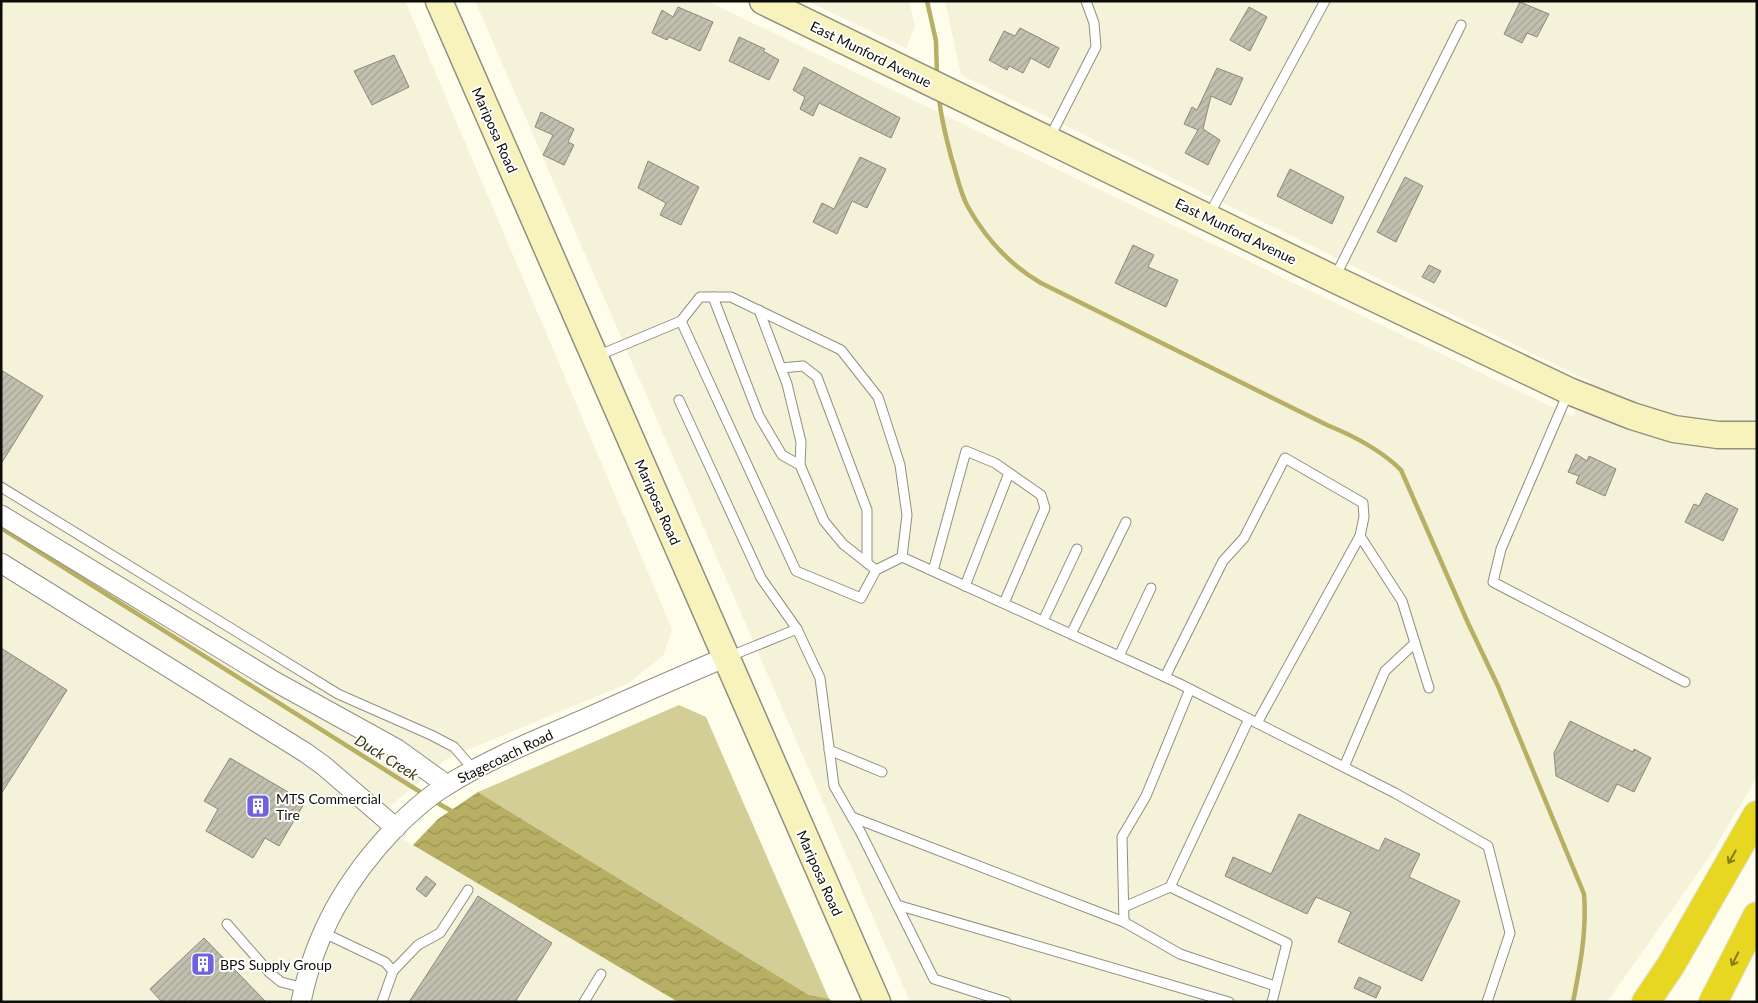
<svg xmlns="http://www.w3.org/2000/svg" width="1758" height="1003" font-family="Lato,sans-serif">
	<defs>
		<pattern id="water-waves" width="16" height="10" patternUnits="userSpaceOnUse" patternTransform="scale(1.25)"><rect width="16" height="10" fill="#b7af64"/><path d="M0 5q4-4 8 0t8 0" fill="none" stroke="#9c9555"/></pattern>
		<pattern id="building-hatch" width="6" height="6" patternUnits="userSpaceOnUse" patternTransform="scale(1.25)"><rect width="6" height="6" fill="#c1bfaf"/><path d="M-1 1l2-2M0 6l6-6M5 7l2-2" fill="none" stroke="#a5a395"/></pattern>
	</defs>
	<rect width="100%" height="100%" fill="#fefdeb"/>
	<!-- built -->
	<g fill="#f4f2d9">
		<polygon points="1,1 405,1 672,629 663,656 629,683 448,758 372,821 678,1002 1,1002"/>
		<polygon points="475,1 707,1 1573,417 1591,382 961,75 945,1 1757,1 1757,777 1710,856 1607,1002 910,1002"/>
		<polygon points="807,1 909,1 915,27 906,48"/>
	</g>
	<!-- green -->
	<polygon fill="#d3ce96" points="679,705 706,717 829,999 809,995 478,792"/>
	<!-- water -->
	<polygon fill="url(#water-waves)" points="478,792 809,995 830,999 831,1002 678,1002 413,845 438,819"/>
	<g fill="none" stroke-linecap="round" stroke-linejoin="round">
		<!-- stream -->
		<g stroke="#b7af64" stroke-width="4.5">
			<polyline points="927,1 936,41 937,76"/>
			<path d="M939,97C941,120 946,137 952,160C957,175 960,193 968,207C986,239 1010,265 1041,283L1327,425C1354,436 1380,449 1401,470L1468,623L1498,686L1584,894C1587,930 1580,967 1573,1002"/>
			<polyline points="1,528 425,795"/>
			<polyline points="434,801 455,813"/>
		</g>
	</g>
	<!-- building -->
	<g fill="url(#building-hatch)" stroke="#8b8a7a">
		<polygon points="1520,2 1549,14 1537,37 1527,33 1522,43 1504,34"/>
		<polygon points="678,7 713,22 700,51 669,37 667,40 652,33 662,10 673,17"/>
		<polygon points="1249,7 1267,17 1250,51 1230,40"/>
		<polygon points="1020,28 1059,48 1049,68 1031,58 1023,73 1009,66 1007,70 989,60 1004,31 1015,36"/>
		<polygon points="739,37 765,49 763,51 779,60 769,80 729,61"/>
		<polygon points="394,55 409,87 372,105 354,71"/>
		<polygon points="804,67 900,118 891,138 819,103 813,116 800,109 805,97 793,90"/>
		<polygon points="1217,68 1243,78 1231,105 1211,96 1203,129 1220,140 1208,165 1185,153 1198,130 1184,124 1192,107 1197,110"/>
		<polygon points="541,112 574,129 568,142 574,145 564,165 543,155 553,135 535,127"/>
		<polygon points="860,157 886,169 867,208 852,201 837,234 813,222 822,203 834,209"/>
		<polygon points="648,161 699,187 681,225 660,215 666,203 638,188"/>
		<polygon points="1290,169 1344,197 1332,224 1277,196"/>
		<polygon points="1405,177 1423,186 1396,242 1377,232"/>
		<polygon points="1133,245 1154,255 1148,267 1178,280 1166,307 1115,283"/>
		<polygon points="1429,265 1441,271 1434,283 1422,277"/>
		<polygon points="1,370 43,396 1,464"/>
		<polygon points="1576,454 1587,461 1589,456 1616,469 1605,496 1576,483 1579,476 1568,472"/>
		<polygon points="1706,493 1738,509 1723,541 1685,522 1694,504 1699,506"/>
		<polygon points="1,648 67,690 1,794"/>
		<polygon points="1570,721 1633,752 1634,749 1651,758 1634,792 1617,784 1608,802 1556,776 1554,753"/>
		<polygon points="230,758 305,802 279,846 265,838 253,858 206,831 218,809 204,801"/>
		<polygon points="1299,814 1379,851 1385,838 1420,854 1409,877 1460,901 1422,981 1338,942 1351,912 1316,897 1307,914 1225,876 1233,857 1271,874"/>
		<polygon points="426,876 436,884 426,897 416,889"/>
		<polygon points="478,896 552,943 515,1002 409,1002"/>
		<polygon points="204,938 266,1002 162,1002 150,989"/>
		<polygon points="1359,977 1381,987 1376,998 1354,988"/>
	</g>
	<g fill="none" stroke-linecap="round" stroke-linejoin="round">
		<!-- lane casing -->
		<g stroke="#919080" stroke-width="11">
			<g id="lane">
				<polyline points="1049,139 1096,47 1094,23 1086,1"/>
				<polyline points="1209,215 1325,1"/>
				<polyline points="1335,277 1461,25"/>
				<polyline points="713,297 759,416 782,455 800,465 824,521 843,544 876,570"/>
				<polyline points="759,310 787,384 801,442 800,465"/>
				<polyline points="681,321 700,297 731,297 841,350 878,397 900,465 907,515 902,557"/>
				<polyline points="597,356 681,321 796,571 861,598 876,570 902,557 1178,683 1395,793 1488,846 1510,933 1487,1002"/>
				<polyline points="781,368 803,366 817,377 867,510 867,563"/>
				<polyline points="1568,393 1501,549 1493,582 1685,682"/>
				<polyline points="679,400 761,578 797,629"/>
				<polyline points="1,487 338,694 431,735 454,747 473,769"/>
				<polyline points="933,571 966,451 995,463 1041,495 1045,508 1004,603"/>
				<polyline points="965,586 1009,473"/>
				<polyline points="1043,621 1077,549"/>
				<polyline points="1071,634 1126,522"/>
				<polyline points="1119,656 1151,588"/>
				<polyline points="728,657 797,629 820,678 834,786 861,833 934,979 1006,1002"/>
				<polyline points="1165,677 1223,561 1244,538 1285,458 1363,503 1364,517 1360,536 1402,601 1429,688"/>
				<polyline points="1249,719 1170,887 1287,943 1272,1002"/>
				<polyline points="1257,723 1360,536"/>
				<polyline points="829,750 882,772"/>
				<polyline points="1344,767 1385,671 1415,643"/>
				<polyline points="852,817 1124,922 1122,837 1146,796 1190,689"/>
				<polyline points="897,905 1229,1002"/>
				<polyline points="1124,907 1170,887"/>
				<polyline points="1124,922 1180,954 1275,986"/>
				<polyline points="227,924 270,973 281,982 304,988"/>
				<polyline points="322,932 385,962 393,971 382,1002"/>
				<polyline points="393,971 418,945 440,933 468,890"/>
				<polyline points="584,1002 601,974"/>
			</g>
		</g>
		<!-- street casing -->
		<g stroke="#919080" stroke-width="21">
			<g id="street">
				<polyline points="1,515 274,681 397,749 447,785"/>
				<polyline points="1,563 306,753 324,766 396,828"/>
				<path d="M301,1002C315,933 347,878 395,828C409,814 424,800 441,789C484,761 533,741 580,721C629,699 677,678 726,657"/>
			</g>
		</g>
		<!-- secondary casing -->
		<g stroke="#919080" stroke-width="29">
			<g id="secondary">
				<polyline points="439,1 877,1002"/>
				<polyline points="763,1 1334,279 1569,391 1632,416 1674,429 1718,435 1757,435"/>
			</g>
		</g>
		<!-- highway casing -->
		<g stroke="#e2e2e1" stroke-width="30">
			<g id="highway">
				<polyline points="1646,1002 1671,965 1757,815"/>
				<polyline points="1713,1002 1757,916"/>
			</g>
		</g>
		<!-- lane -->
		<use href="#lane" stroke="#fff" stroke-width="9"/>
		<!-- street -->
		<use href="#street" stroke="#fff" stroke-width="19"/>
		<!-- secondary -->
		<use href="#secondary" stroke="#f8f3bd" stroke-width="26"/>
		<!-- highway -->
		<use href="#highway" stroke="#e7d723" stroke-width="28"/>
	</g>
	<!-- one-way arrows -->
	<defs><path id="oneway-shaft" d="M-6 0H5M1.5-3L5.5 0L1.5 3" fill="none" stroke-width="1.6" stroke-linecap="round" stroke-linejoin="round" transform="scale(1.25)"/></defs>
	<g stroke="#857c16">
		<use href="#oneway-shaft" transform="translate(1732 857) rotate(120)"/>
		<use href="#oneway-shaft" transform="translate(1735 959) rotate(117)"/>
	</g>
	<!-- icons -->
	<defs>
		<g id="building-square" transform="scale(1.25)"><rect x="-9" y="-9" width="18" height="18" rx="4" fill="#6f62dd" stroke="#fff"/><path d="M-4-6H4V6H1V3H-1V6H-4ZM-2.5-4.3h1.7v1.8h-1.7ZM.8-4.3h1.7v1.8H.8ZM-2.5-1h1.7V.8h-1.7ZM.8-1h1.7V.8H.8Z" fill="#fff"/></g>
	</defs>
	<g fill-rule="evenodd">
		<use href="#building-square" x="258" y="806"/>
		<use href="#building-square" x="203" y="964"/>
	</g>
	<g text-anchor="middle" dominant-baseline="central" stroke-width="4" stroke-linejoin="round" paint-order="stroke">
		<!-- street labels -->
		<g font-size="14" fill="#0d0d07" stroke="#fff">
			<text transform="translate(871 54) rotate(26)">East Munford Avenue</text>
			<text transform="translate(495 130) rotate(66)">Mariposa Road</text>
			<text transform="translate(1236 231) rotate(26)">East Munford Avenue</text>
			<text transform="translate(658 502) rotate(66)">Mariposa Road</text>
			<text transform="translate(505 756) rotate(-26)">Stagecoach Road</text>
			<text transform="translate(820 873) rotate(66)">Mariposa Road</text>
		</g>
		<!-- poi labels -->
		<g font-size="14" fill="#0d0d07" stroke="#fff" text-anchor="start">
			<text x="276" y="798">MTS Commercial<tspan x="276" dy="16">Tire</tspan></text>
			<text x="220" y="964">BPS Supply Group</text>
		</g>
		<!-- water labels -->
		<g font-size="15" font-style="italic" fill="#383513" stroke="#fff">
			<text transform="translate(387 757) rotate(32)">Duck Creek</text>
		</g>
	</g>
	<!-- border -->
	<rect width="1758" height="1003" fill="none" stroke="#0d0d07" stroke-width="5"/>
</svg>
